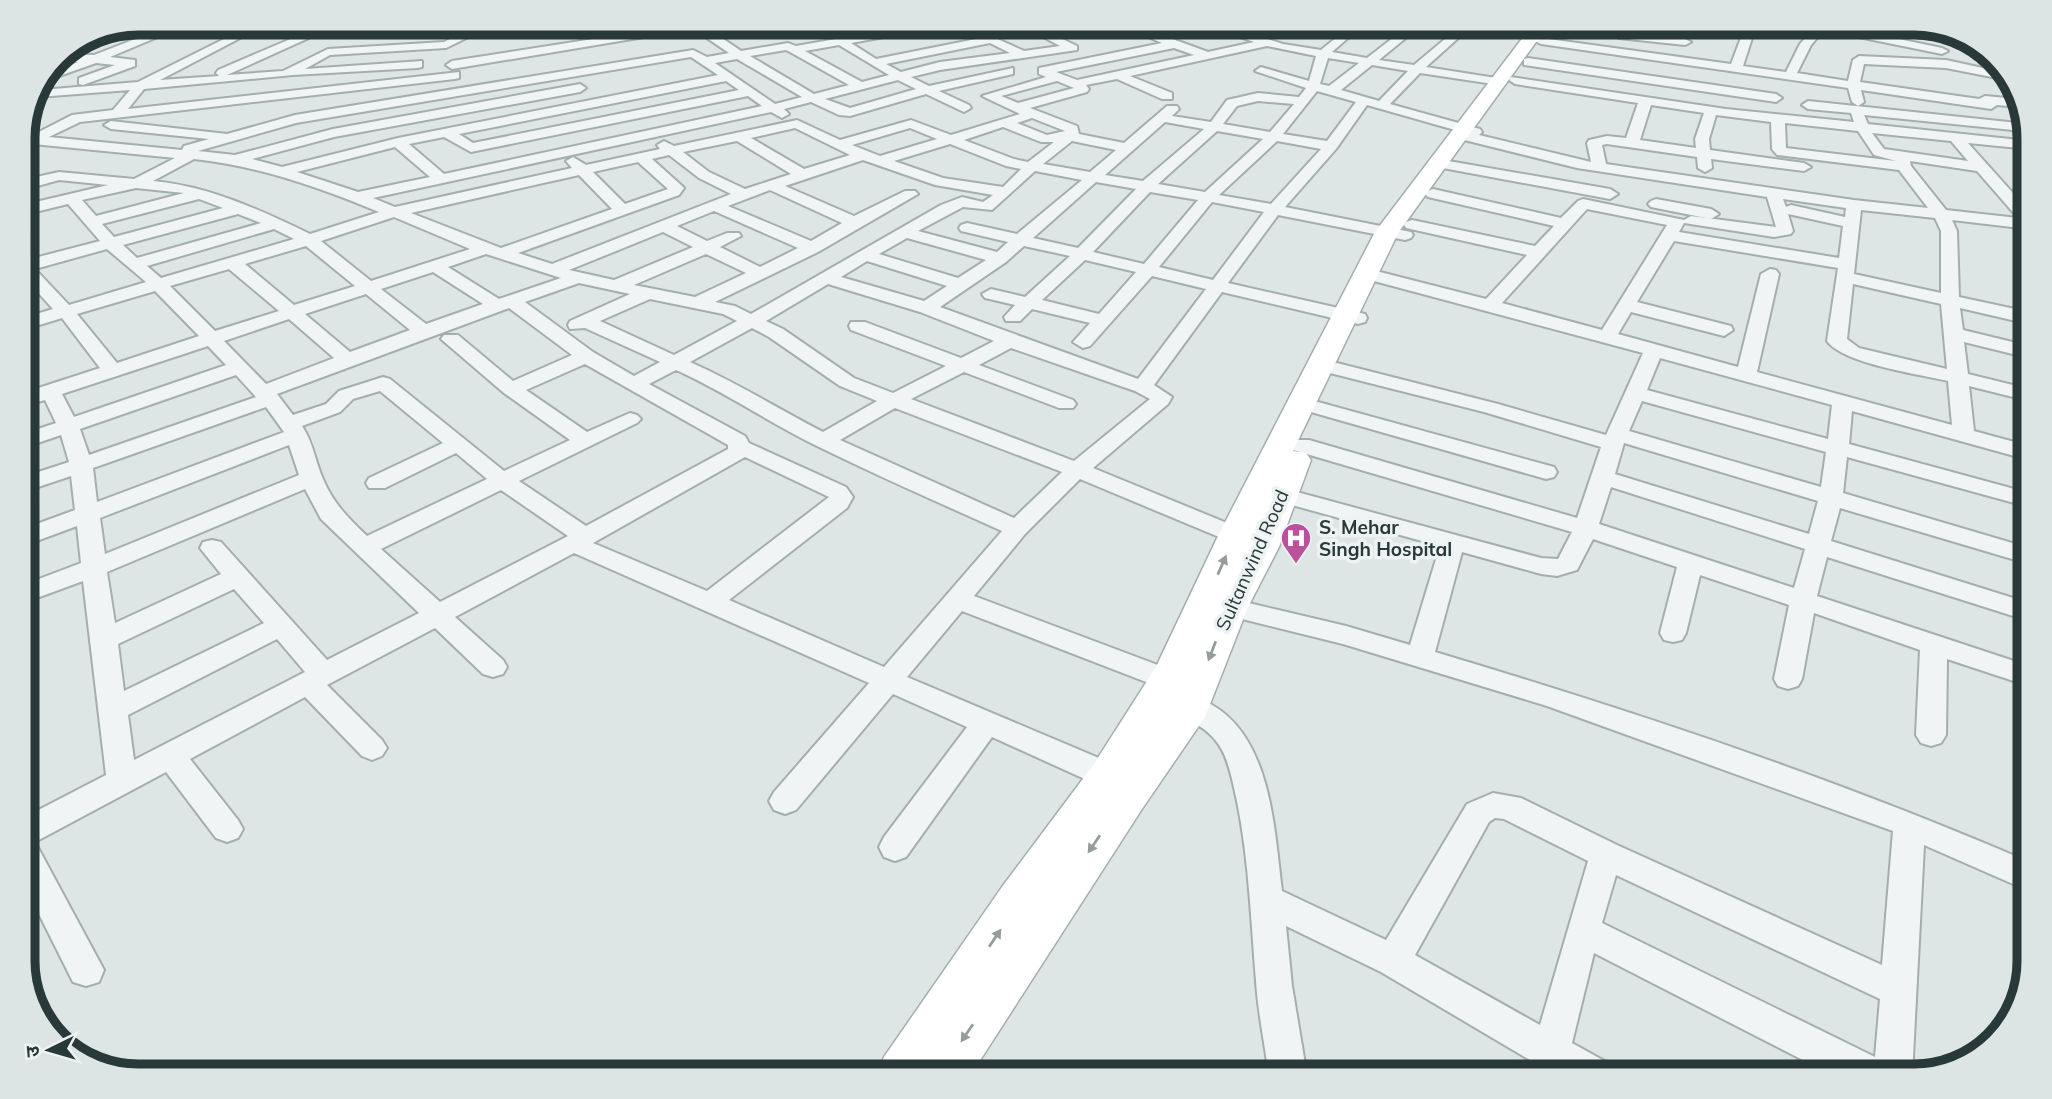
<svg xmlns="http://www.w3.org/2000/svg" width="2052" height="1099" font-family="Mulish,'Noto Sans Devanagari',sans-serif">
	<rect width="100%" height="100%" fill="#dee5e5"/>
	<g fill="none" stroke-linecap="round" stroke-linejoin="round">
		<!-- minor casing -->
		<g stroke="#a4aeae" stroke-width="4">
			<g id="minor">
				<polygon points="202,23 215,23 204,29 199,26"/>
				<path d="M256,23H269L160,80L219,76L216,73L218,70L328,23H342L227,75L283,71L328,49L444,42L459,34L387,28L383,27V23L469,29L480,23H542L516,29L489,27L446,48L330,55L305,69L422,61V67L418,68L293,75L144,89L128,109L459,72V78L455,79L80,122L49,137L182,150L184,146L209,139L111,129L104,125L111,121L227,134L295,115L693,50L707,57L729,53L704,36L691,23H702L711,30L766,23H793L788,26L719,36L741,51L788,43L796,46L927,23H950L945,26L851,43L876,59L991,36L1024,51L1060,46L1034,32L1040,29L1081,23H1107L1102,26L1052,34L1077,46V50L940,70L911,77L929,86L1013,68V74L939,91L969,105L971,108L964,112L926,94L850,116L839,115L811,102L784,109L789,114L782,118L771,112L373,198L395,207L572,168L566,161L573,157L586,165L660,149L657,145L664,141L674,146L797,120L840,140L911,120L951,135L1020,114L982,96L1046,77L1039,74V68L1162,43L1116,23C1127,23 1134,27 1144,28C1154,29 1177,23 1190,23L1156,33L1208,52L1254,42L1202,23H1217L1283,44L1321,50L1343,32L1312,23L1349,26L1354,23H1365L1332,52L1367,58L1412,23H1424L1379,60L1414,65L1464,23H1475L1426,67L1496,78L1500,79V85L1420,73L1390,104L1480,129L1482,132L1479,135L1591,162L1587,143L1589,140L1607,136L1626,138L1638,103L1515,84L1509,80L1511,77L1726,109L1854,122L1851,113L1808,109L1802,105L1808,101L2018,123V129L2013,130L1864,115L1868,124L2029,141V149L1968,143L2029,211V229L1952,220L1957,231L1959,297L2029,312V324L1960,308L1963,330L2029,346V358L1964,342L1968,374L2029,389V401L1969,386L1974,431L2029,446V460L1852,411L1849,444L2029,493V507L1847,457L1843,493L2029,548V564L1840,508L1831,541L2029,603V621L1827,557L1817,596L2029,666V686L1947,659L1946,735L1941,743L1931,746L1921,743L1916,735L1920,650L1814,613L1802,679L1798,686L1788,689L1778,686L1774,679L1789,605L1700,575L1686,633L1682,640L1673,642L1664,640L1660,633L1677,567L1593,539L1577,570L1557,576L1541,574L1462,552L1435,652C1636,712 1837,779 2029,862V891L1924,845L1912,1076H1834L1594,953L1572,1043L1608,1063L1614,1076H1525L1530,1060L1381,972L1286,926L1292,986L1307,1076H1269C1265,1045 1258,1013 1256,981C1251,921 1249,860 1237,801C1233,784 1230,765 1222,750C1206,719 1171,718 1162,702L1166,694C1179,690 1190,695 1202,700C1271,729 1274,827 1282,891L1386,940L1467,804L1493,793L1521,798L1617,845L1882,965L1893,831L1547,706L1343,644L1206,610L1202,604L1206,598L1215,595L1346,626L1410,645L1440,546L1274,500L1270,495L1274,490L1282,488L1541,558L1558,559L1572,532L1293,450L1290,445L1293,440H1309L1577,518L1601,447L1484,412L1330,373L1327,369L1330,365L1337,363L1498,404L1606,435L1643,353L1374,281L1371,277L1374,273L1380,272L1486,299L1527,255L1406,228L1404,225L1406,222L1412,220L1535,246L1554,226L1428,197L1425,194L1428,191L1433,189L1561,218L1578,201L1583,199L1684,220L1691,216L1776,227L1767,197L1577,168L1452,137L1450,134L1455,130L1367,105L1336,149L1285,207L1411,232L1413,235L1411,238L1405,240L1278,215L1228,283L1365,314L1367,318L1365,322L1358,324L1222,292L1154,385L1172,397L1168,404L1093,468L1261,537L1264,542L1261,547L1252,550L1243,547L1080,479L1025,534L974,596L1179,673L1183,680L1179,687L1169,690L1159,687L962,611L907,677L1120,767L1124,776L1120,785L1109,788L1098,785L992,737L906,857L895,861L884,857L879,847L884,837L967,727L893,694L796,810L785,814L774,810L769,801L774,792L869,683L574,553L455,617L503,660L507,667L503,674L493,677L483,674L435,628L327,685L382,740L387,748L382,756L372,760L362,756L305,697L190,759L238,820L243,829L238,838L227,842L216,838L166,772L35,842L104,970L99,982L86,986L73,982L23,882V818L106,775L83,581L23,603V585L81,563L77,526L23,546V529L75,510L71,476L23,492V477L69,462L61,435L23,448V434L56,423L45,400L23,406V393L100,368L62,318L23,330V318L53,309L23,276V261L100,241L68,204L23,215V205L108,185L59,180L23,190V180L59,172L134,179L175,158L23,143V135L31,136L72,115L113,110L130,90L38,97L41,90L138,82ZM990,43L1010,53L940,62L901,72L886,64ZM839,45L889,75L862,82L805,51ZM1267,46L1316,56L1309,81L1261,67L1255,71L1306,88L1299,97L1258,93L1227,100L1211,122L1172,116L1179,109L1177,106H1167L1124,143L1079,134L1077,126L1030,108L1087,92L1089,89L1086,85L1117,79L1162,99H1172V93L1130,76ZM1174,48L1194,55L1077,80L1056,72ZM786,50L790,52L849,85L814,94L750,56ZM691,57L718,75L398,138L282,167L252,159L334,137L580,92L586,88L580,84L333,129L235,155L198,151L296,123ZM1328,58L1359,63L1329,86L1320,84ZM737,59L802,97L775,104L715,63ZM1372,65L1408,71L1379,101L1341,90ZM898,80L916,89L850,108L825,99ZM726,81L739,90L473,143L459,134ZM1057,81L1074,88L1018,103L1001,96ZM1317,91L1356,102L1327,141L1283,134ZM748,96L762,106L444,174L409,144L444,137L471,152ZM1258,101L1294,104L1270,132L1223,124L1237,106ZM1651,105L1704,113L1695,139L1696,148L1640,140ZM1716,115L1771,122L1772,149L1777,155L1899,170L1928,208L1854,200L1606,164L1602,145L1607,144L1697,157L1698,168L1705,172L1712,168L1711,159L1804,171L1811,167L1804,163L1710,150L1709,139ZM1032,118L1065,131L1047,135L1017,123ZM1165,122L1204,129L1143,181L1105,175ZM1785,123L1858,131L1874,155L1896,161L1786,148ZM1003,127L1041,142H1054L1028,162L1014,159L964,140ZM795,128L850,155L804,169L751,138ZM910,128L937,139L880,156L852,145ZM1217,131L1263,139L1205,192L1158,184ZM1872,133L1951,141L1968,161L1884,149ZM737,141L791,174L745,189L709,172L683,152ZM1072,141L1116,150L1090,172L1043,164ZM1277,141L1321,149L1271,204L1219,195ZM950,144L1006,166L1021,169L1003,187L943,178L894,161ZM395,147L430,177L358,192L297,172ZM669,155L699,178L731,194L552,264L518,253L679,195L684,188L681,185L652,159ZM194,159C259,166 319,187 379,212L310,234C260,210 209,186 153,181ZM863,160L935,185L993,195L983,202L962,197L941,205L751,314L735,306L715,302L818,252L918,194L915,191H905L854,216L785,186ZM1910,161L1977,171L2018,218L1946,210L1911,166ZM638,162L668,189L625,204L593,172ZM1035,171L1082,180L1017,234L967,223L961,225L959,228L961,231L1008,242L997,252L918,231L963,207L992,210ZM579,175L612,209L501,248L411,213ZM1096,182L1136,189L1078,248L1033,238ZM136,188L184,193L96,216L82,200ZM770,190L842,223L811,241L728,206ZM1150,192L1198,200L1144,264L1093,252ZM199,199L223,208L114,237L102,224ZM1783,199L1846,208L1845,217L1791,205L1786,207ZM1212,202L1264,212L1213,280L1159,267ZM1587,209L1667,225L1602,330L1502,303ZM1861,210L1935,218L1941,231V293L1854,274ZM714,211L798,248L760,267L720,247L741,236L739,233H727L707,241L677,226ZM238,214L261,223L137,258L123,245ZM1788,214L1843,226L1839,258L1679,232L1684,223L1774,237L1791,234L1793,231ZM394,217L470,249L371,281L321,241ZM274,229L294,239L161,278L147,266ZM663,232L693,247L614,280L569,270ZM907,238L986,260L958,278L879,254ZM1674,241L1838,268L1827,341C1844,364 1919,374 1948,381L1952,425L1757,372L1779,274L1776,270L1770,269L1761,274L1738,367L1618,334L1631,312L1724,336L1733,330L1731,326L1637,302ZM306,246L355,286L294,305L245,264ZM1024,246L1070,256L1025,297L991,289L982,294L985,298L1015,305L1004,317L1006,321H1020L1032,309L1090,323L1073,342L1083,348L1090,346L1152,276L1206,289L1138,379L940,307L1006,262ZM107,249L146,282L69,305L35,269ZM486,254L561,278L499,299L448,267ZM706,254L746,273L695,297L634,285ZM1085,260L1136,272L1099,314L1042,300ZM867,261L947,286L924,301L841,277ZM229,269L279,311L215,331L170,286ZM433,272L483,304L426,324L381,289ZM579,283L630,294L570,321L568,325L570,329L585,328L660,362L634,376L593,352L525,302ZM828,284L920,312L994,341L961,358L865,322H851L849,326L851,330L946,366L893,393L854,378L783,329L766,321ZM1853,284L1941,304L1947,369L1859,348L1847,339ZM155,291L199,336L117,363L77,314ZM366,294L410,330L350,352L305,314ZM650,299L723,314L737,321L674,355L600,321ZM509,308L572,355L513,381L458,335H444L441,339L504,393L570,440L504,471L390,379L383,377L339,391L326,404L293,415L277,394ZM289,319L334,358L266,384L224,341ZM752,328L769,337L840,386L877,401L823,432C778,409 736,382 690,362ZM208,346L226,365L74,417L62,394ZM1011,348L1135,391L1150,399L1074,461L911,399L964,372L1059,408H1073L1076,404L1073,400L979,365ZM1660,358L1832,405L1828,439L1647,390ZM585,364L728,445V449L586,526L519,481L637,423L641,419L637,415L630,413L587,432L526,390ZM676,370C725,392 768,422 817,446C878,476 940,503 1002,531L884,667L729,600L847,508L853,497L846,487L749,443L745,436L649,384ZM236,375L256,397L89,455L80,429ZM380,391L443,443L369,478L366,483L369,488H385L456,453L487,479L367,536C348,518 333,503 323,479C315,461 313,442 302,426L340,412L353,399ZM1642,401L1826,452L1821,487L1629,431ZM266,407L284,432L97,502L93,468ZM895,408L1062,472L1014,518L840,440ZM1624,443L1818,501L1809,534L1615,474ZM289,445L299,475L105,554L100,518ZM745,457L829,497L707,591L593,543ZM1611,487L1805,549L1794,588L1599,524ZM305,489L321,519L419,613L327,660L221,542L212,540L203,542L200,548L221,574L115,623L107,572ZM501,490L568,536L440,602L381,549ZM234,589L264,623L124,691L118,644ZM277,639L305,672L134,760L128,715ZM1495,818L1504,819L1588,861L1540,1025L1415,955L1489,822ZM1616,875L1880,999L1875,1057L1602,923Z"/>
				<polygon points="1517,23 1541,23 1552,27 1547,30 1518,25"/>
				<polygon points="1768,23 1779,23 1769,33 1753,35 1743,66 1786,72 1800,44 1814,28 1799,23 1822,23 1942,48 1948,51 1942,54 1824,30 1811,45 1797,73 1848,81 1853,60 1859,56 1946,60 2010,74 2012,81 1946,68 1864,64 1860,82 1979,99 1985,96 2018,99 2021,107 1997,105 1991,109 1861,90 1864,102 1858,106 1852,102 1848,88 1541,44 1535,41 1541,38 1731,64 1744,30 1762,28"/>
				<polygon points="1665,24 1704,28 1710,31 1704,34 1661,29 1661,25"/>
				<polygon points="664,28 668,29 668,33 452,69 446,65 452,61"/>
				<polygon points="161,29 165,30 165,34 110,57 135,60 135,66 83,85 79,84 79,78 115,65 96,63 45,81 49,73 78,62 55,60 57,56 63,54 94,55"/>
				<polygon points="1623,33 1685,39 1691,42 1685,45 1619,38 1619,34"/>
				<polygon points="1528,58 1776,94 1782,98 1776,102 1524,65 1524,59"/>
				<polygon points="1437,159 1610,189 1618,194 1610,199 1432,166 1430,163"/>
				<polygon points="1656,199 1711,209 1719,214 1711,219 1651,207 1648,204 1651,201"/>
				<polygon points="23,355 33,356 36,360 33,364 23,367"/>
				<polygon points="1318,402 1554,467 1557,472 1554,477 1546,479 1311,412 1308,408 1311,404"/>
			</g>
		</g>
		<!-- secondary casing -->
		<g stroke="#a4aeae" stroke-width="3">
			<polygon id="secondary" points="1539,23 1555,23 1555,27 1536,42 1398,233 1293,451 1306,453 1311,460 1279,547 1248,607 1205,717 1142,809 970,1076 876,1076 884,1057 1002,887 1094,764 1156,667 1219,534 1375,232 1524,36"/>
		</g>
		<!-- minor -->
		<use href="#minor" fill="#f0f4f4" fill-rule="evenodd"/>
		<!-- secondary -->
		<use href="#secondary" fill="#fff" fill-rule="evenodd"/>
	</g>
	<!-- one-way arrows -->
	<defs><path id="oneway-solid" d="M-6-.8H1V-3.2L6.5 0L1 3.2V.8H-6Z" transform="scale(1.75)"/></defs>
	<g fill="#949c9c">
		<use href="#oneway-solid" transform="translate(1222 565) rotate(-66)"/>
		<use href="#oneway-solid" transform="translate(1212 651) rotate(111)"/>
		<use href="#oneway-solid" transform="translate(1094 844) rotate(124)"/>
		<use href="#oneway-solid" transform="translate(995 938) rotate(-56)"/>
		<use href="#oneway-solid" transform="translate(967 1033) rotate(124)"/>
	</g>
	<!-- icons -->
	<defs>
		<g id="hospital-pin" transform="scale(1.575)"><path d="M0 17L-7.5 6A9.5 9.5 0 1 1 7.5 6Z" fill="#bd509c" stroke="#edf3f3"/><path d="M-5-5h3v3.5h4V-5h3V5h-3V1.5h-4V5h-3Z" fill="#fff"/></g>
	</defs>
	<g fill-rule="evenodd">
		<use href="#hospital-pin" x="1296" y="538"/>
	</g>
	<g text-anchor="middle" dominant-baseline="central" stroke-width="7" stroke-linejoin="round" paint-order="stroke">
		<!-- poi labels -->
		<g font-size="19" font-weight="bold" fill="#29393a" stroke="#edf3f3" text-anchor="start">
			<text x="1319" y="527">S. Mehar<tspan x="1319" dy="22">Singh Hospital</tspan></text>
		</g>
		<!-- street labels -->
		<g font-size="19" fill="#29393a" stroke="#edf3f3">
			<text transform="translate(1252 560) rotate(-66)">Sultanwind Road</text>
		</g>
	</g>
	<!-- crop -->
	<path d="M0 0H2052V1099H0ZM138 35H1914A103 103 0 0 1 2017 138V961A103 103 0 0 1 1914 1064H138A103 103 0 0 1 35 961V138A103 103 0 0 1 138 35Z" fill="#dde4e4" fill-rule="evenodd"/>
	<path fill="none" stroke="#29393a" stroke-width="9" d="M138 35H1914A103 103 0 0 1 2017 138V961A103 103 0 0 1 1914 1064H138A103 103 0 0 1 35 961V138A103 103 0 0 1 138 35Z"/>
	<!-- north arrow -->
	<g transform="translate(49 1050) rotate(265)" stroke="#edf3f3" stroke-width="5" paint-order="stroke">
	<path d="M0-5L12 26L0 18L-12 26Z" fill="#29393a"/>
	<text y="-10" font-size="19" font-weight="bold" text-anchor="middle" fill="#29393a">उ</text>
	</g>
</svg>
